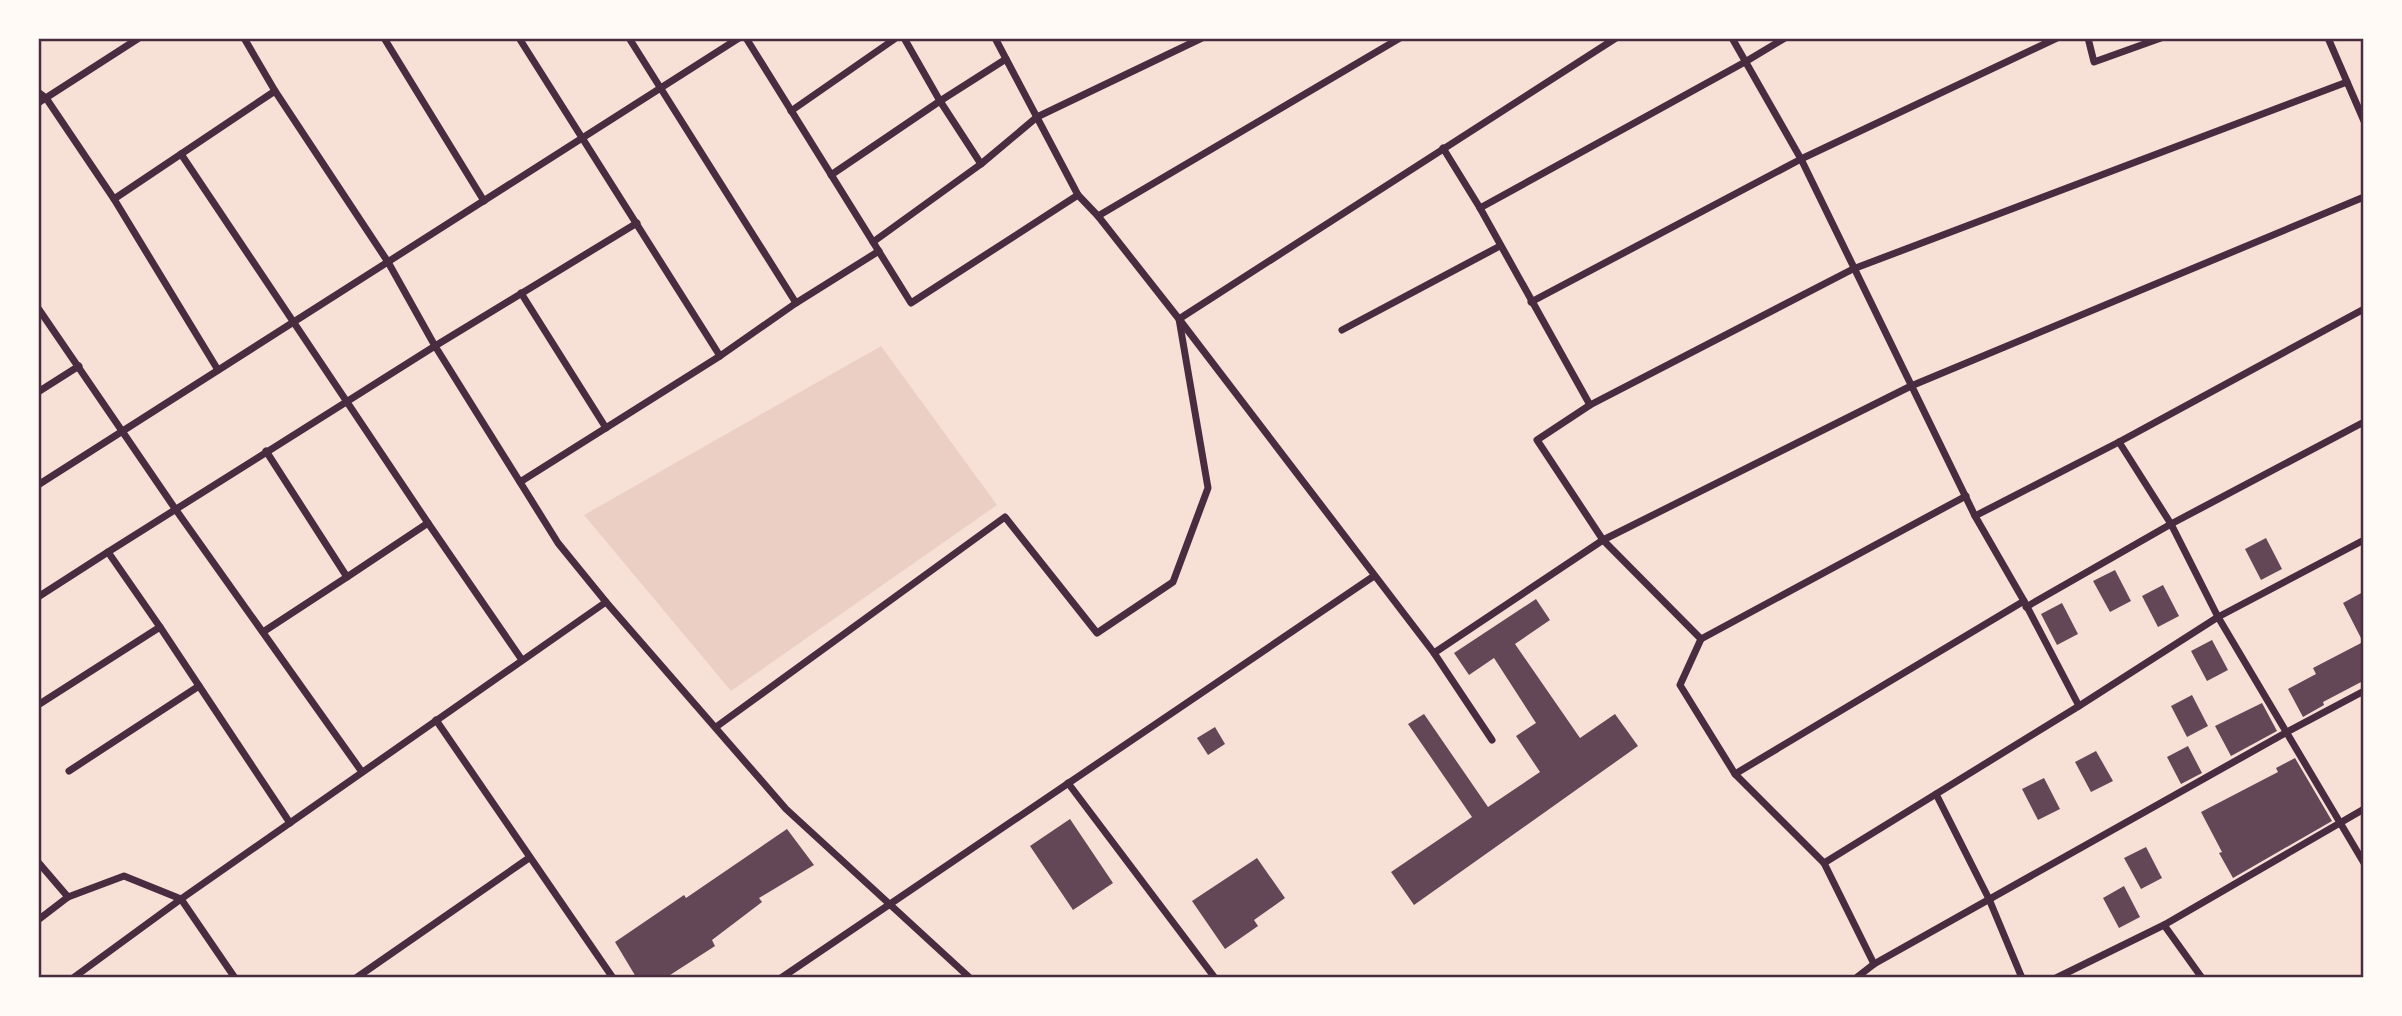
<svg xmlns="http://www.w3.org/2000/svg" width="2402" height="1016" font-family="'Public Sans',sans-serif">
	<rect width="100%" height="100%" fill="#f7e1d7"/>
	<!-- green -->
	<polygon fill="#ebcfc5" points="881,346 997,505 731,691 584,515"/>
	<!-- building -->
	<g fill="#644757">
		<polygon points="2266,538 2282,569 2261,580 2245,549"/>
		<polygon points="2115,570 2131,601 2110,612 2093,581"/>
		<polygon points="2163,585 2179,616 2158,627 2142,596"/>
		<polygon points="2363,592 2363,681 2323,702 2324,705 2303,717 2288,689 2316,674 2313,668 2363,642 2343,603"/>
		<polygon points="1536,599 1550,620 1515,644 1580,738 1615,714 1638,746 1414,905 1391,872 1472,817 1408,724 1424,714 1488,807 1540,772 1516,736 1536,723 1494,658 1469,675 1454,653"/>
		<polygon points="2062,603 2078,634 2057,645 2041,614"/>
		<polygon points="2212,640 2228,670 2207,681 2191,651"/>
		<polygon points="2192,695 2208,726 2187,737 2171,706"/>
		<polygon points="2262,703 2277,731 2231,756 2215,726"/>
		<polygon points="1215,727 1225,744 1208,755 1197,738"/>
		<polygon points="2188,746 2202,773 2181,784 2167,757"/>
		<polygon points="2096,751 2113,781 2091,792 2075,762"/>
		<polygon points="2295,758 2332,821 2233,878 2219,853 2222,852 2201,812 2278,772 2276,768"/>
		<polygon points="2044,778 2060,809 2038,820 2022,789"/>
		<polygon points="1070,819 1113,883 1073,910 1030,846"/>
		<polygon points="787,829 814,865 759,898 762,902 712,940 715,946 667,977 636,977 615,942 684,895 686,898"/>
		<polygon points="2146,847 2162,878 2141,889 2124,858"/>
		<polygon points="1257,858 1285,898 1254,920 1258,926 1225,949 1192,901"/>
		<polygon points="2124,886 2140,917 2119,928 2103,898"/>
	</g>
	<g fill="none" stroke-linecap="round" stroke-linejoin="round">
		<!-- minor -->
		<g stroke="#4a2c40" stroke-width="7">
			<polyline points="244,38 275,91 388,262 435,346 558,543 606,602 786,809 970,978"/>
			<polyline points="384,38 484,201"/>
			<polyline points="519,38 720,356"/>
			<polyline points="629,38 796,303"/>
			<polyline points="746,38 911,303 1078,195"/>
			<polyline points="904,38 940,101 981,164"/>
			<polyline points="995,38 1078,195 1098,216 1179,319 1434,653 1492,740"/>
			<polyline points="1732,38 1801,159 1975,516 2024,601 2079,706"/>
			<polyline points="2088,38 2094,62 2161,38"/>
			<polyline points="2328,38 2364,121"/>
			<polyline points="38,92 46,98 114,199 218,370"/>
			<polyline points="38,103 139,38"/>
			<polyline points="791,111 896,38"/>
			<polyline points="1443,148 1480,208 1590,405"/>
			<polyline points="181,154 428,523 522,660"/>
			<polyline points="831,175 940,101 1006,59"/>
			<polyline points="114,199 275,91"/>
			<polyline points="1480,208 1745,62 1785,38"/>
			<polyline points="1098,216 1400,38"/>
			<polyline points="873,242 981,164 1037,117 1202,38"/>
			<polyline points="521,293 606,428"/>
			<polyline points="1531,302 1801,159 2057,38"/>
			<polyline points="38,308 176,510 362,772"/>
			<polyline points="1342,330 1500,246"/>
			<polyline points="38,392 79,366"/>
			<polyline points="2119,442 2171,524 2218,617 2364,863"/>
			<polyline points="266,451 347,577 428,523"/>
			<polyline points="520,482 720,356 796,303 879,251"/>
			<polyline points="38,485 739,38"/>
			<polyline points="1975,516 2119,442 2364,309"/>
			<polyline points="38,597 108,552"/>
			<polyline points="2026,607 2171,524 2364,422"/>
			<polyline points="160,627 108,552 435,346 637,223"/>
			<polyline points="263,632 347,577"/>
			<polyline points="1701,639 1966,496"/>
			<polyline points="1434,653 1603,540 1911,386 2364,197"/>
			<polyline points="38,705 160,627 290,823"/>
			<polyline points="436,720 613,978"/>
			<polyline points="716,727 1005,517 1097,633 1173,582 1208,488 1179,319 1616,38"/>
			<polyline points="69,771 199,686"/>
			<polyline points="1735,774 2024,601"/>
			<polyline points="1068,783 1215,978"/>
			<polyline points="1936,794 1989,899 2022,978"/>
			<polyline points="38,862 68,897"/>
			<polyline points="1824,863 2079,706 2218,617 2364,540"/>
			<polyline points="38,920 68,897 124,876 181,899 235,978"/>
			<polyline points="2164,925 2202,978"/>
			<polyline points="1874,964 1824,863 1735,774 1680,685 1701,639 1603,540 1537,440 1590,405 1853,269 2347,82"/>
			<polyline points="73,978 181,899 606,602"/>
			<polyline points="356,978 529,858"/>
			<polyline points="781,978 1374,576"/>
			<polyline points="1856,978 1874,964 2287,732 2364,691"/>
			<polyline points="2056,978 2164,925 2364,809"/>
		</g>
	</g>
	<!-- border -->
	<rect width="2402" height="1016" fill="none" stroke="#fffaf5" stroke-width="80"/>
	<rect x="40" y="40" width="2322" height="936" fill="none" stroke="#4a2c40" stroke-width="2.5"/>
</svg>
